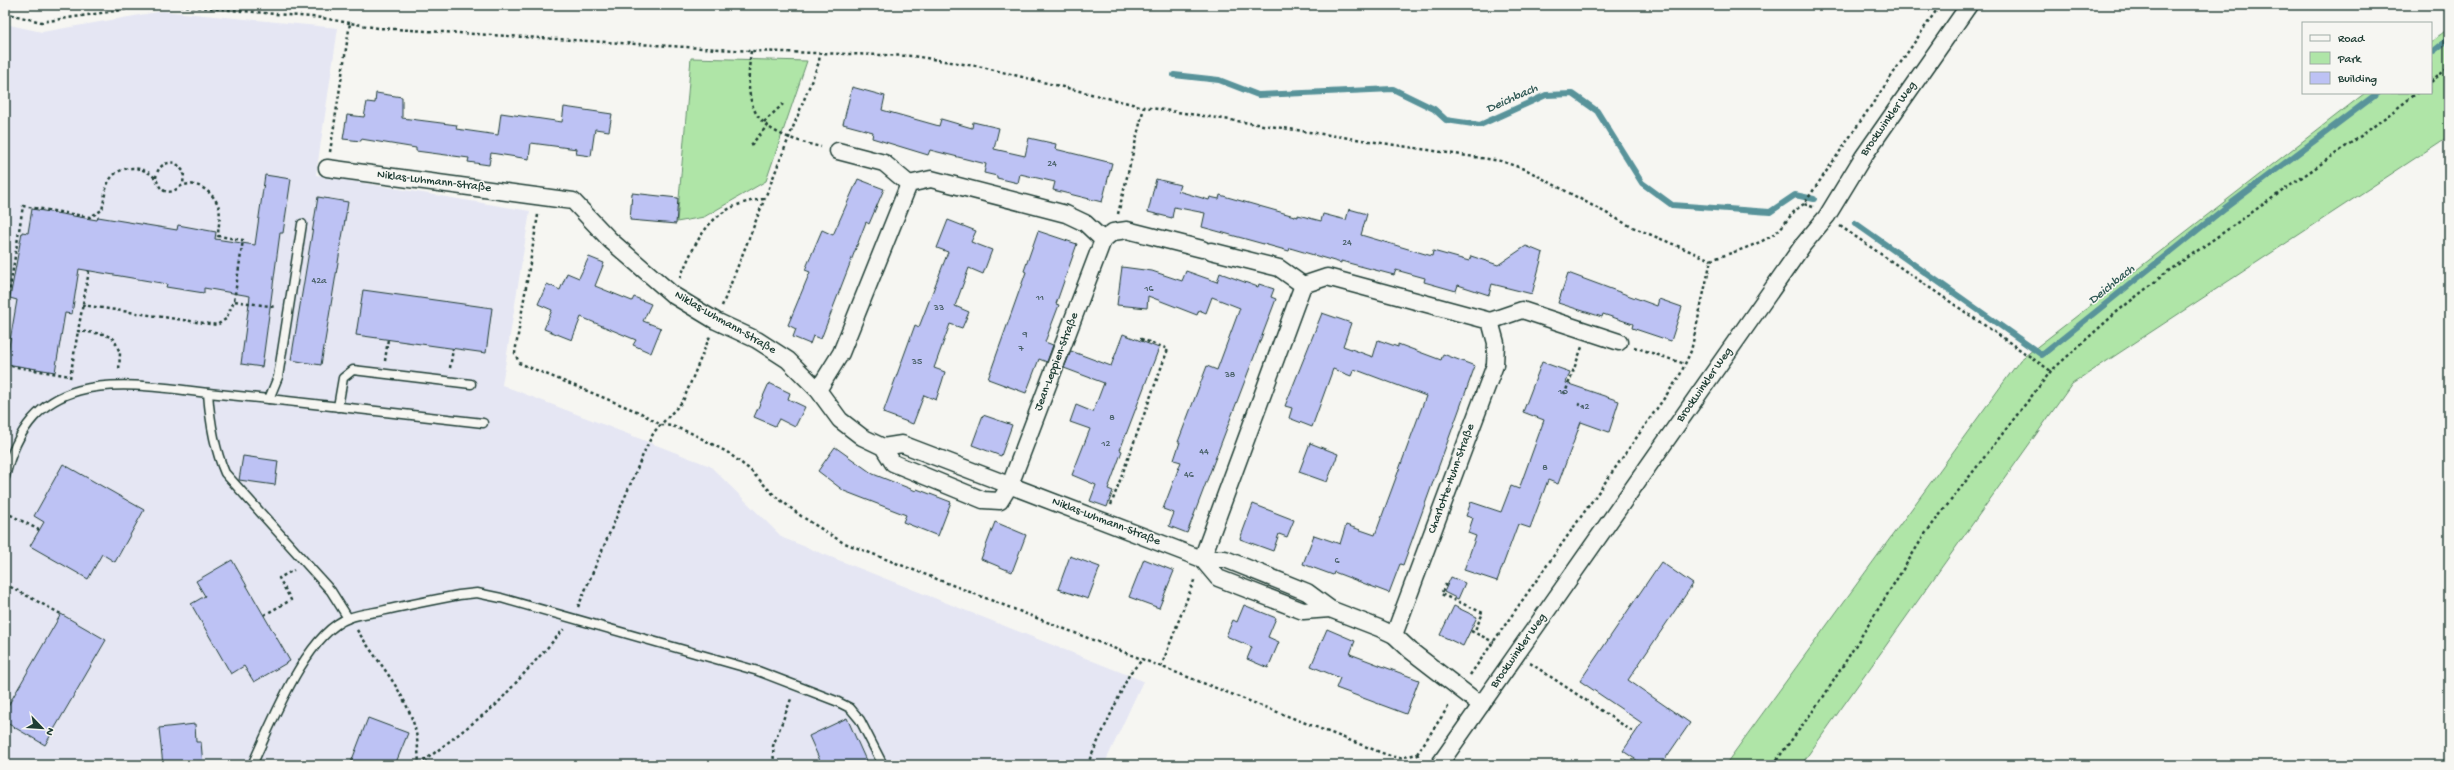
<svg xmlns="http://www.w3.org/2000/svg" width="2454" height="770" font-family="'Gochi Hand',sans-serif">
	<rect width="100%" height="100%" fill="#f6f6f2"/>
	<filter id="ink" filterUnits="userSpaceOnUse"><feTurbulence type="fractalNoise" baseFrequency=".025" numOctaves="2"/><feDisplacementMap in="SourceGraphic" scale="8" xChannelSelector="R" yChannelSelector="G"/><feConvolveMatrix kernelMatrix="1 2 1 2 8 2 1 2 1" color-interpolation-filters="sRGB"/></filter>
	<g filter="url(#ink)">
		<!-- built -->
		<polygon fill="#e5e6f3" points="163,11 338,28 316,175 530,211 502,385 710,466 783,538 1143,681 1104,765 5,765 5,24 42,32"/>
		<!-- green -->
		<g fill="#afe5a7" stroke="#67916e">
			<polygon points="2449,28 2449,136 2072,384 1801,765 1725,765 2020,360 2365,93 2431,93 2431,42"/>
			<polygon points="691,58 807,61 766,181 704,217 677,222"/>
		</g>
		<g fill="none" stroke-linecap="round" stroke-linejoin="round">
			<!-- stream -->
			<g stroke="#59939a" stroke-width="6">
				<polyline points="2431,53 2449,39"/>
				<polyline points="1174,75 1219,80 1258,95 1393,89 1434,109 1446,120 1480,125 1546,95 1573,94 1597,111 1642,183 1672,205 1770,212 1795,195 1814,199"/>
				<polyline points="1855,223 2042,355 2225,208 2378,93"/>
			</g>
		</g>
		<!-- building -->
		<g fill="#bdc2f4" stroke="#1f3d34">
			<polygon points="852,87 885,96 882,110 939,126 941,119 972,128 973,122 999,128 994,149 1025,156 1029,138 1056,144 1055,149 1112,163 1102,202 1053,190 1055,182 1020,174 1018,183 997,178 997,176 984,173 986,164 930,150 928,155 872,138 873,132 843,124"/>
			<polygon points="376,93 402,97 402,118 457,125 456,129 498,135 501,113 562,122 564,107 612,114 609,131 595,129 591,156 576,154 577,149 531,143 529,159 491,153 489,165 468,162 469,158 416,151 416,148 361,139 361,141 343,139 347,115 364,117 367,102 375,103"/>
			<polygon points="265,175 291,179 283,233 280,233 262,367 241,364 250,296 204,288 204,293 166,287 167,284 79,269 72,314 65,313 55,372 6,364 17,300 10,298 22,232 28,233 32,209 97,220 98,217 177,230 178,225 216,232 215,239 255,245"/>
			<polygon points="858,179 884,189 869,224 866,222 821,339 813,336 810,344 793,337 796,329 788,325 810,272 805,270 822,230 833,235"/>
			<polygon points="1156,179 1180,185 1178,191 1209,200 1210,197 1219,199 1220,195 1298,217 1298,215 1321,221 1323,214 1346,220 1349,209 1367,214 1361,235 1432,256 1433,251 1469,261 1471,256 1498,265 1526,246 1543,253 1532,294 1492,284 1489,295 1458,285 1456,291 1424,282 1425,278 1396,270 1394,275 1341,261 1341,263 1290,248 1289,251 1202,227 1205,213 1174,207 1172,218 1148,212"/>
			<polygon points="632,193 678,198 676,224 630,220"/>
			<polygon points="318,197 348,202 321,365 291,360"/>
			<polygon points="948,220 976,231 971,242 992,250 983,274 969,268 955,306 969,312 962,328 950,324 934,368 945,372 942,382 936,400 924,395 913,424 883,413 915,325 919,327 948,252 937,248"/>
			<polygon points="1038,231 1077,244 1056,304 1059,305 1045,342 1053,345 1047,362 1039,359 1026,393 988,379 1026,272 1024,271"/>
			<polygon points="589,257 604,263 595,286 632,301 634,297 651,304 643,321 661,328 651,353 633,345 636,340 581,317 572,340 544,329 552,310 538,304 547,284 560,290 567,273 579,278"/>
			<polygon points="1122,267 1152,271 1182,281 1186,271 1217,282 1220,273 1258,287 1259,284 1274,289 1271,297 1276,299 1187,533 1169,526 1174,513 1163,509 1181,462 1174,460 1180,442 1178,442 1207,366 1217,370 1240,308 1212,297 1206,313 1199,310 1197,315 1148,296 1147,308 1117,305"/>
			<polygon points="1568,273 1657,306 1659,299 1682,307 1671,341 1632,328 1633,324 1603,314 1602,317 1558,303"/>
			<polygon points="363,290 492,308 486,353 356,335"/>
			<polygon points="1322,313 1351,323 1343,346 1373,357 1378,340 1398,347 1398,344 1441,360 1443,354 1475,366 1403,565 1400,564 1389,593 1334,572 1333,575 1303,564 1314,535 1340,544 1346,525 1375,535 1426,396 1354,369 1351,376 1333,369 1312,427 1289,418 1292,408 1285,406"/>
			<polygon points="1123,334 1159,348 1120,450 1122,451 1108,489 1113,491 1107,507 1090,501 1096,485 1072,475 1090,429 1070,422 1076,405 1093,412 1104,383 1064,368 1071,351 1111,366"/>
			<polygon points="1542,362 1570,372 1566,383 1619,401 1609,432 1581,422 1558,484 1548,480 1530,528 1518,524 1497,581 1464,570 1476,536 1468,533 1473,518 1466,516 1471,502 1501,512 1511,486 1519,489 1544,420 1523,412"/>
			<polygon points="769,383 790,393 788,399 805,407 795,427 779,419 775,426 754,417"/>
			<polygon points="983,415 1012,425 1001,456 972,445"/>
			<polygon points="1310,443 1338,454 1327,482 1299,472"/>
			<polygon points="835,447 873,474 916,491 917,489 951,502 938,536 903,522 906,515 844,491 818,471"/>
			<polygon points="243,456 278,461 275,485 239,480"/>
			<polygon points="63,464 144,510 115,562 102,554 88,579 30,546 44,522 34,516"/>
			<polygon points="1253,504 1294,520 1287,537 1279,534 1273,551 1240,539"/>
			<polygon points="995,522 1026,535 1012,572 981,559"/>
			<polygon points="1070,556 1100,567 1088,599 1058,589"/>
			<polygon points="1144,559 1174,571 1159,608 1129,597"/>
			<polygon points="232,560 290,661 254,682 244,666 231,674 191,604 205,596 196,581"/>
			<polygon points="1661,562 1693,584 1628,680 1690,723 1661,765 1644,765 1623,751 1642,723 1580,681"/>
			<polygon points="1451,577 1465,583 1458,599 1444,592"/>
			<polygon points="1244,605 1276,618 1268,637 1279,642 1268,668 1247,659 1252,647 1226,636 1233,620 1237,622"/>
			<polygon points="1454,606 1477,617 1463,646 1440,635"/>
			<polygon points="61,614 106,640 45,745 5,722 5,711"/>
			<polygon points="1327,629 1355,641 1350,654 1419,680 1406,714 1336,688 1340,678 1311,666"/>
			<polygon points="368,718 408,733 395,765 350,765"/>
			<polygon points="847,718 868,765 822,765 809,736"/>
			<polygon points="195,724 196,742 201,742 203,765 163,765 159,728"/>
		</g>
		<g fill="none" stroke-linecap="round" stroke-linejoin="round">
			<!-- service casing -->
			<g stroke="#1f3d34" stroke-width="11">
				<g id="service">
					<polyline points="208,393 269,399 278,377 302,224"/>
					<polyline points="269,399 483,423"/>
					<polyline points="338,407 343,378 353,370 471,384"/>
					<path d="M5,477C31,366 120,382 208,393C210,421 214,448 225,473L331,591L348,618"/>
					<path d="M252,765C271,725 306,633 349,618C359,614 371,613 381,611C407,605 433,600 459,595L477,593L501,598L758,671L836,701L850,708L860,720L883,765"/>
				</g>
			</g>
			<!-- minor casing -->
			<g stroke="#1f3d34" stroke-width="19">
				<g id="minor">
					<polyline points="838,151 884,163 909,184"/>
					<polyline points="327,168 573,201 610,240 673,295 716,321 757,340 788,360 818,390 840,420 862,437 883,447 893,463 983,500 1000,501 1010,485 1103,240 1085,223 1066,214 931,179 909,184 841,353 818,390"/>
					<polyline points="1103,240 1113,232 1127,230 1202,249"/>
					<polyline points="1211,251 1279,268 1303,285"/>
					<polyline points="1490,321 1522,310 1619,342"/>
					<polyline points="883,447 902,444 1202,559 1225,559 1307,592 1330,609 1379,628 1394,635 1411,651 1481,705"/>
					<polyline points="1202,559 1303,285 1327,277 1490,321 1496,343 1495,365 1394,635"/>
					<polyline points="1202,559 1218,578 1303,611 1330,609"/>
					<polyline points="1439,765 1803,245 1827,216 1863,157 1969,5"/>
				</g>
			</g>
			<!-- path -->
			<g stroke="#1f3d34" stroke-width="2.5" stroke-dasharray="3 3" stroke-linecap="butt">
				<polyline points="174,5 322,18 350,23"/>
				<polyline points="5,13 41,22 155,5"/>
				<path d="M751,51C742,117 759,132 821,147"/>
				<polyline points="2431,82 2449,67"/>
				<polyline points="764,122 783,104"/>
				<polyline points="751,145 767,126"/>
				<polyline points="330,152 350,23 378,28 751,51 913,56 982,67 1144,107 1501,161 1527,170 1630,226 1711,260"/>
				<path d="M156,178C157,167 165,161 176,163L184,172L183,185"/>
				<polyline points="1813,207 1804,204 1940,5"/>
				<polyline points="1118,214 1144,107"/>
				<polyline points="538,215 515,353 519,363 641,413 661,425 672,426 691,433 727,452 749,469 774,495 801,516 842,542 1390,756 1400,758 1417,754 1422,762"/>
				<polyline points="1840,226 2051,371"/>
				<polyline points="89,271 78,331 104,334 114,339 120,353 119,371"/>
				<path d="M680,278C698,235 713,204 764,199"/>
				<polyline points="82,305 217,325 226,319 234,301 276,307"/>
				<polyline points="722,306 819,62 820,53"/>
				<path d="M5,319L23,206L90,217L102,210C104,202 105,188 109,181C119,164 142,165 154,177C159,182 158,188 165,191C174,194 177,187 184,185C199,181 215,194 219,208C221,217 218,227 218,236L243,240L234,301"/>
				<polyline points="1634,347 1685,364"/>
				<polyline points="385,361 388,339"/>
				<polyline points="5,365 70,376"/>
				<polyline points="450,368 453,349"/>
				<polyline points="70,378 78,331"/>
				<polyline points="1563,392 1565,393 1582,347"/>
				<polyline points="1578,404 1585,407"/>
				<polyline points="1111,505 1168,349 1141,339 1141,341"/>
				<polyline points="5,512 39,530"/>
				<polyline points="5,584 61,614"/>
				<polyline points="1446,584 1441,594 1483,613 1474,632"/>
				<polyline points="578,607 645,450 654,432 683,401 710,336"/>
				<polyline points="264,615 291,600 279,578 294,570"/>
				<path d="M357,630C375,658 401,687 412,719C418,734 418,750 419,765"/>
				<polyline points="1471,631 1494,642"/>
				<polyline points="1530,663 1635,733"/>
				<polyline points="1161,667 1195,578"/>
				<path d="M1470,675L1679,377L1691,351L1711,260C1730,253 1759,245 1774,234C1786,225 1791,211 1804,204"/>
				<polyline points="1417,754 1450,704"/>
				<polyline points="419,765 496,705 564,629"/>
				<polyline points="774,765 773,746 791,699"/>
				<polyline points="1087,765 1130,673 1142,660"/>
				<polyline points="1773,765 1824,696 1925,534 2051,371 2118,311 2167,272 2365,133 2417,93"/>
			</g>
			<!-- service -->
			<use href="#service" stroke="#f6f6f2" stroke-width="8"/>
			<!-- minor -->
			<use href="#minor" stroke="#f6f6f2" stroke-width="16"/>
		</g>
	</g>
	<g text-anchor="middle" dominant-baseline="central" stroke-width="3" stroke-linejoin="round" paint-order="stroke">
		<!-- number labels -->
		<g font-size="10" fill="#465e64">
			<text x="1052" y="164">24</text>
			<text x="1347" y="243">24</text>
			<text x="319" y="281">42a</text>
			<text x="1149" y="289">16</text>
			<text x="1040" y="298">11</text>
			<text x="939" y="308">33</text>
			<text x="1025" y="335">9</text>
			<text x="1021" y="349">7</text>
			<text x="917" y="362">35</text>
			<text x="1230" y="375">38</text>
			<text x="1563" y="392">10</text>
			<text x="1585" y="407">12</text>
			<text x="1112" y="418">8</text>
			<text x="1106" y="444">12</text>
			<text x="1204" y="452">44</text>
			<text x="1545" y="468">8</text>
			<text x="1189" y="475">46</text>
			<text x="1337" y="561">6</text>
		</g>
		<!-- street labels -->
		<g font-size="12" fill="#1f3d34" stroke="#f6f6f2">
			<text transform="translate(1889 119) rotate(-55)">Brockwinkler Weg</text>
			<text transform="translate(434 182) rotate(7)">Niklas-Luhmann-Straße</text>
			<text transform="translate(725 323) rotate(30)">Niklas-Luhmann-Straße</text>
			<text transform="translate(1057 362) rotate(-69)">Jean-Leppien-Straße</text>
			<text transform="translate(1705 385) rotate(-55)">Brockwinkler Weg</text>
			<text transform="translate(1452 479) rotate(-70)">Charlotte-Huhn-Straße</text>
			<text transform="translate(1106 522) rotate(21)">Niklas-Luhmann-Straße</text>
			<text transform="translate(1519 651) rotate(-55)">Brockwinkler Weg</text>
		</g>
		<!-- water labels -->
		<g font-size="13" font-style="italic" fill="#325a56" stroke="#f6f6f2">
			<text transform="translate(1512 99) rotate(-24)">Deichbach</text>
			<text transform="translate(2112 285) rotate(-39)">Deichbach</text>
		</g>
	</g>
	<!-- margin -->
	<rect width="2454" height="770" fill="none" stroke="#f6f6f2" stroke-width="20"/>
	<rect x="10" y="10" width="2434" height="750" fill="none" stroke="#1f3d34" stroke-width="1.5" filter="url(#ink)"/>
	<!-- legend -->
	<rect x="2302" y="22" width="130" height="72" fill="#f6f6f2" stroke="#a0aca6"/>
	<rect x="2310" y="35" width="20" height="6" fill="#f6f6f2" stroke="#a0aca6"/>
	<text x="2338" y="42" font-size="12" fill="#1f3d34">Road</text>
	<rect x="2310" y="52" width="20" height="12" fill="#afe5a7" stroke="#a0aca6"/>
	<text x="2338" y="62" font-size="12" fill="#1f3d34">Park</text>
	<rect x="2310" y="72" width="20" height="12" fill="#bdc2f4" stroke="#a0aca6"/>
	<text x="2338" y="82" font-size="12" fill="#1f3d34">Building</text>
	<!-- north arrow -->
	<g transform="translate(42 728) rotate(115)" stroke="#f6f6f2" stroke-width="3" paint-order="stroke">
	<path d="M0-3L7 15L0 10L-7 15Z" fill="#1f3d34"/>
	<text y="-6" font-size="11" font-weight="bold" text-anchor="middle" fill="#1f3d34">N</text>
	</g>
</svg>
